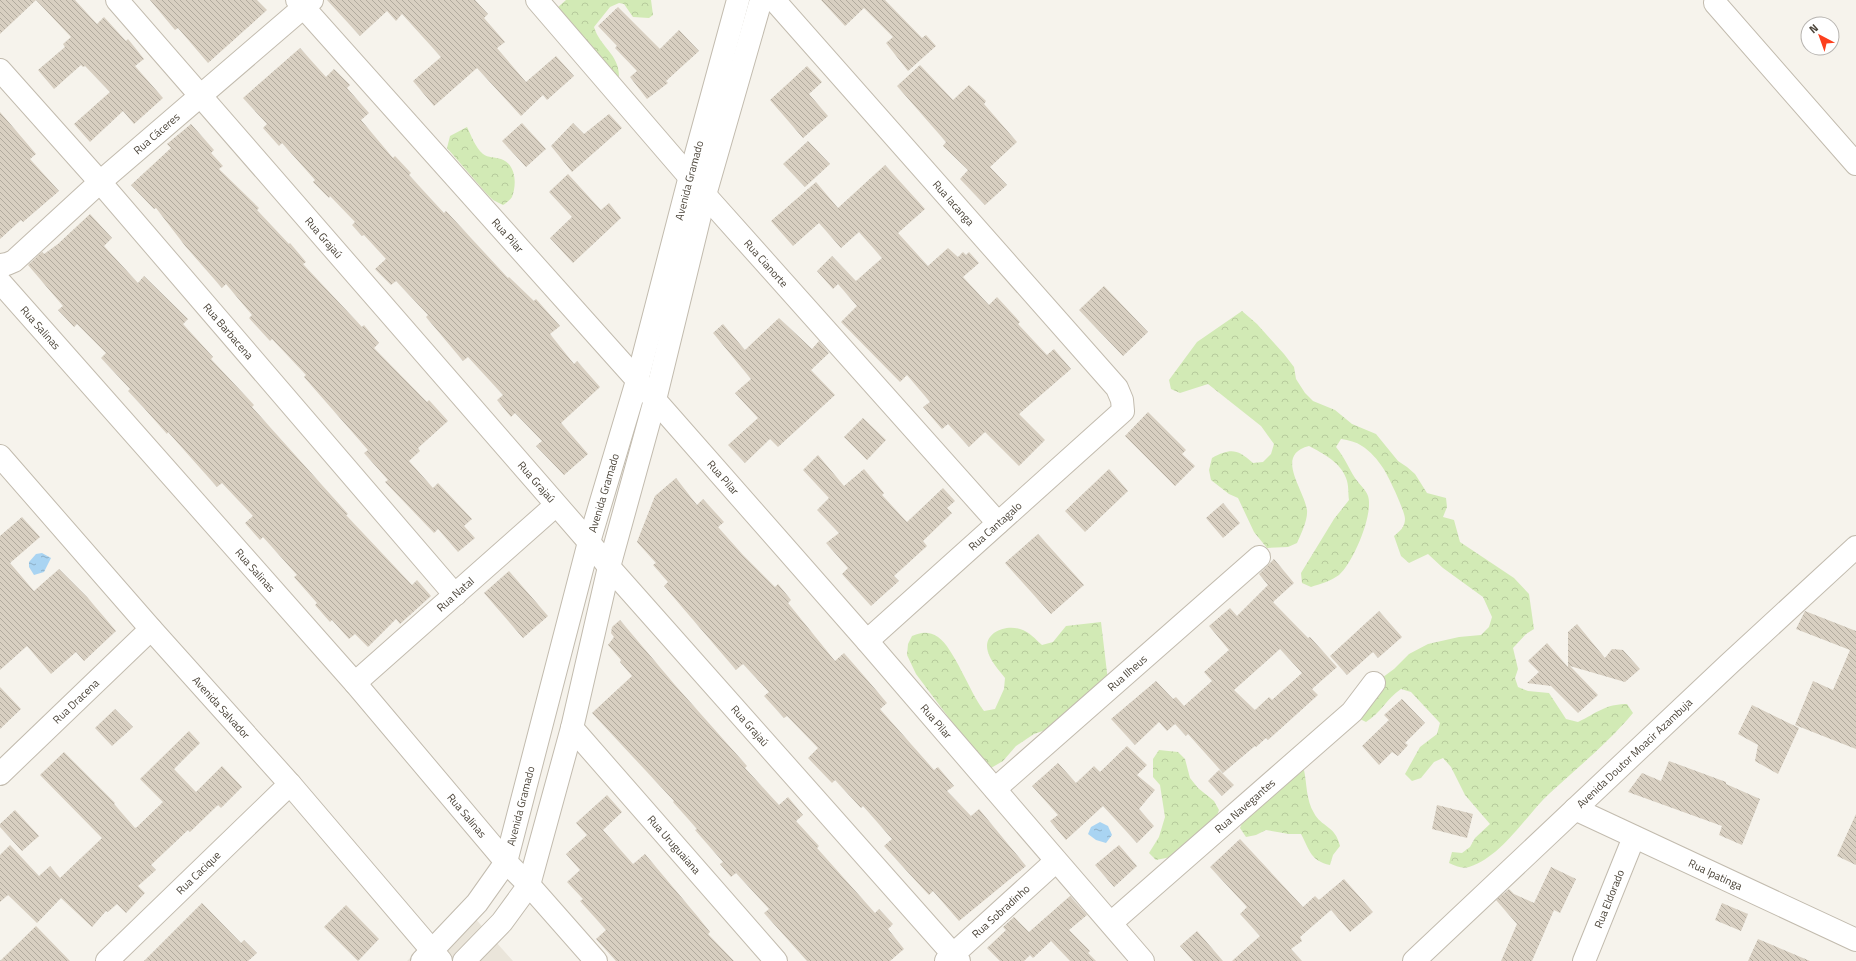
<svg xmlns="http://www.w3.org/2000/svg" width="1856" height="961" font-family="'Titillium Web',sans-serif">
	<defs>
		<pattern id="forest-crowns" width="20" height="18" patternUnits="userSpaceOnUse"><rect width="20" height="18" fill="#d2eab5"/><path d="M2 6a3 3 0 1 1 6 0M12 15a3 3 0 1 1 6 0" fill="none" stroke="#b6ca9c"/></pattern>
		<pattern id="water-ripples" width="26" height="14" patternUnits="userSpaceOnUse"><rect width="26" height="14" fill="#a9d4f2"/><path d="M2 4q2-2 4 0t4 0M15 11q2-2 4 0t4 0" fill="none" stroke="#8caec5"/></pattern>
		<pattern id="building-back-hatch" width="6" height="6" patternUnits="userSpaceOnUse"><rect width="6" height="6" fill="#d8cfc1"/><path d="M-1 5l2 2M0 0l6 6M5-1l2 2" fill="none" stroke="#b1aa9e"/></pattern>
	</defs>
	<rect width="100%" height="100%" fill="#f6f3ec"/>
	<!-- residential -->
	<polygon fill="#eae5da" points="464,906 513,961 407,961"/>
	<!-- forest -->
	<g fill="url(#forest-crowns)">
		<path d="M566,0H651L653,15L649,18L633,17L624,4L619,3L610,7L594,27C600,47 619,54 619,76L616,80L557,8Z"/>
		<path d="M467,127C471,135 475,147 483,154C488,158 495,157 501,159C516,164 517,184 512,197C510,200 506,203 503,205L493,200L486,193L447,148L450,136Z"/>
		<path d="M1242,311L1257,324L1284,354L1294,367L1296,379L1305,393L1313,401L1335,410L1352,424L1376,434L1398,461L1407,467L1415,474L1427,493L1446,498L1447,507L1443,517L1454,520L1460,542L1514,578L1529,594L1534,629L1526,634L1513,648L1518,669L1515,678L1518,687L1528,691L1549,693L1566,719L1578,722C1597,713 1605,704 1627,704L1633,713C1608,743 1578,767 1550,793C1526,815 1502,857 1469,867C1462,869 1456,866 1449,863L1452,852L1462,853L1470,847L1475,838L1490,824L1465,795L1451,767L1443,758L1434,762L1421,778L1412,781L1405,774L1420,747L1437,734L1440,723L1411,692L1401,689C1387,698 1381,713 1366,722L1358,718L1375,683L1394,669L1409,654L1428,644L1459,637L1481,635L1489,627L1492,617L1483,597L1443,568L1428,554L1409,563L1401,556L1394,536C1400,531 1405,527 1405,519C1405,511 1388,475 1383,468C1378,460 1370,451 1362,446C1356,442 1349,440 1341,439L1336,447C1345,458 1348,467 1355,478C1359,484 1366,490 1368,496C1374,514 1353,563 1339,575C1331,581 1320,584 1311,587L1302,583L1301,573L1334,519L1349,500C1348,494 1349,485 1346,478C1340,462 1324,454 1309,446C1274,455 1304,489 1307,510C1308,520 1301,534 1297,543L1288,547L1267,548L1254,532L1238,498L1229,494L1211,480L1209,470L1212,458C1231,448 1237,449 1253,463L1263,462L1271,454L1274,444L1261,426L1208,384L1180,393L1171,389L1169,380L1197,342Z"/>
		<path d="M1101,622L1108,681L1060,725L1034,734L1016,746L1003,761L991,768L958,730L916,674L907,655L908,644L912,636C921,632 929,631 938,637C954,648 970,693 984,711L995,709L1004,689L1005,678C999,670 991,662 988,652C982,633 1005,624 1020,629C1030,632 1035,639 1042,645L1053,642L1066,626Z"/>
		<polygon points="1159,750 1178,752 1185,759 1190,778 1198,788 1214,801 1219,810 1215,821 1176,856 1156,860 1149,853 1159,837 1165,817 1160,785 1153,777 1153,759"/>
		<path d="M1304,770C1307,784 1306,800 1314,813C1321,827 1335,825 1340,846L1333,855L1330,865C1311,861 1310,851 1301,834H1289L1266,830L1256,835L1246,837L1240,828L1244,819L1295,773Z"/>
	</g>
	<!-- water -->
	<g fill="url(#water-ripples)">
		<polygon points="42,553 51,558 44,572 34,575 29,567 29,562 36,554"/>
		<polygon points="1100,822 1108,826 1112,835 1106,843 1096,840 1088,834 1091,827"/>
	</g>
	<!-- building -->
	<g fill="url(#building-back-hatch)" fill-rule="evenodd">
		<polygon points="0,0 75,0 97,24 104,17 126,41 128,39 144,59 135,66 163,98 134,124 123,111 90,142 74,124 110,92 85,66 83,67 81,65 54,89 38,70 65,47 63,44 71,37 36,0 0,34"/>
		<polygon points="150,0 257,0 267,10 208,63 178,28 175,30"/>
		<polygon points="327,0 475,0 488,14 484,18 505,42 497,48 526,82 556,56 574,76 547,100 543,95 521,116 477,68 434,106 413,81 441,57 402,14 396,21 387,11 360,36"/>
		<polygon points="821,0 885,0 922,38 926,35 936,46 908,71 886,43 893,37 864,8 845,26"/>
		<polygon points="618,7 660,49 679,30 699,51 666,81 668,83 647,99 630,77 637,71 615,48 617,46 598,26"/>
		<polygon points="300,48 326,77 334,69 350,85 347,88 369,113 361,120 393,158 395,156 411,173 409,175 444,213 446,211 508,278 509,277 534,301 536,299 560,326 550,334 574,364 577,361 600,387 561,423 588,454 564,475 536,446 542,441 515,413 511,417 497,400 503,395 468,357 463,361 426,317 428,315 396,281 391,285 375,269 386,259 364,235 362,236 352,225 355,222 330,196 329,198 313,182 315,180 282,143 279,146 263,128 267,124 243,98"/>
		<polygon points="920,65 953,100 969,85 986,101 984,104 1017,142 990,167 1007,185 985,205 960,179 968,170 943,146 946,142 897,86"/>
		<polygon points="807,66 822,82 809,94 828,116 803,138 770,100"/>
		<polygon points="0,112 36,154 30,159 59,191 23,222 21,220 0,239"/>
		<polygon points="609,114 622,128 572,172 551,146 573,123 584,134"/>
		<polygon points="522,123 546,149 526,167 502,141"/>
		<polygon points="191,124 214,150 211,153 223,166 219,169 259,208 257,210 289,244 290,243 306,262 303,264 362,327 364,325 379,343 374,348 427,402 429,400 448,421 418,448 420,451 409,461 433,488 438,483 472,519 464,526 475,538 458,552 438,529 434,533 385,482 388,480 364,453 368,450 304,377 306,375 272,339 270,341 249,318 252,315 226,284 222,288 186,247 156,208 154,209 131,185 171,148 167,144"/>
		<polygon points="808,141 830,164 805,187 783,164"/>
		<polygon points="885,165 925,209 898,233 928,266 948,248 958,257 963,252 966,255 969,252 979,263 963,277 989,305 997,297 1020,322 1018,324 1047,355 1054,349 1071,369 1019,414 1045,440 1019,466 985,432 969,447 948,424 942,429 923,407 930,402 907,375 900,382 841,322 857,306 838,284 833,289 817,271 832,256 856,281 882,258 859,232 841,248 819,223 793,246 771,221 816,182 838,208"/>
		<polygon points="568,174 601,210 609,203 621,218 573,263 550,238 572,217 549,192"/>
		<polygon points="90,214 112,238 104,246 138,283 144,276 188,319 183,324 213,357 211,359 254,405 252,407 348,514 346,515 412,585 417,580 431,596 400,624 396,619 368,647 355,634 349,639 332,620 330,622 315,605 317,603 294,577 297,575 263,537 260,540 245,523 253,516 222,483 217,487 168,432 167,434 144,408 128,391 130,389 101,358 106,353 77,324 74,327 58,310 63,306 28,265 42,252 44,254 58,244"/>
		<polygon points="1104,286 1148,332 1123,356 1079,310"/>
		<polygon points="779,318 812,349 819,341 829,353 811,370 835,395 778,447 770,439 745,463 728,445 758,418 735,393 751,379 713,333 723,324 745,350"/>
		<polygon points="1148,412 1186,450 1182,454 1195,466 1175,486 1125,436"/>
		<polygon points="863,418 886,440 867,460 844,437"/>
		<polygon points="818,455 844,486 864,469 884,493 882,495 907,522 943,488 955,501 947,508 952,513 923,541 927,546 894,576 899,581 871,606 842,574 848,568 826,543 839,533 817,510 829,498 803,470"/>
		<polygon points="1109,469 1128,491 1085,532 1065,511"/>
		<polygon points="676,478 697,505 703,499 724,522 718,527 743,555 775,587 778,584 791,600 788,603 835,661 844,653 864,676 887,703 880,709 934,770 938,767 954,786 947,791 971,816 979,809 1026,866 959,921 933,891 929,895 915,880 884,846 892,839 863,806 861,808 835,780 832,783 808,758 818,748 787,716 784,718 764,696 769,692 743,664 736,670 664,586 668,582 653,565 656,563 637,542 655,496"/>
		<polygon points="1223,503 1240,523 1223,538 1206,518"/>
		<polygon points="22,517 40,537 10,563 34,591 59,569 87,597 116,631 84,661 76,652 51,674 27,646 0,670 0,536"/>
		<polygon points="1038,534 1084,585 1051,614 1005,563"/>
		<path d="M1274,559L1294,583L1273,602L1308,638L1310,637L1337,667L1312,689L1318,695L1268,740L1266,738L1256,747L1255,746L1223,773L1188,734L1186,736L1175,724L1167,731L1159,722L1135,745L1111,719L1156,681L1173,699L1176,697L1184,706L1212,681L1204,672L1229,650L1209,626L1230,608L1237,616L1268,585L1259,574ZM1280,649L1302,673L1272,700L1269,697L1255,710L1234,690Z"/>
		<polygon points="509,571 548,616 523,638 484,593"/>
		<polygon points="1379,611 1402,637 1378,658 1373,652 1347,675 1330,656"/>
		<polygon points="1805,611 1856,631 1856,749 1795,725 1813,681 1833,690 1850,650 1796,629"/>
		<polygon points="620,620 675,685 747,766 745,768 779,805 788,797 803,815 796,821 819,846 817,848 875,913 879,909 893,924 888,929 904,949 890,961 807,961 764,913 769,909 736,873 731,877 720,864 723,862 695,830 697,829 673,802 674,801 592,713 632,676 620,662 621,660 608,645 614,637 611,633 612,627"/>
		<polygon points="1577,624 1605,658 1612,649 1623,650 1640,669 1625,682 1570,666 1598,695 1578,713 1551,686 1527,683 1539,672 1528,661 1547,643 1568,667 1568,632"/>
		<polygon points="0,687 21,709 0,729"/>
		<polygon points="1402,699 1425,723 1405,743 1408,745 1398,756 1392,752 1379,765 1362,746 1389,720 1384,715"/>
		<polygon points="1752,705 1799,728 1778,774 1755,761 1758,745 1738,734"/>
		<polygon points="115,709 133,727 112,746 95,728"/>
		<polygon points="189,731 200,743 174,769 196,792 222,766 242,787 221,808 218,805 190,832 188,830 151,865 156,870 138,886 145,893 126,913 117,904 108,912 106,911 92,927 61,898 37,923 8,895 0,902 0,855 10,845 39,876 50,866 60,878 102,838 40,775 64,752 115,803 114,804 135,828 137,827 163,802 140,779"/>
		<polygon points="1127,746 1147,765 1137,775 1155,790 1139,809 1154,826 1137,843 1103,806 1066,840 1050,821 1058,815 1032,786 1058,763 1076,783 1094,766 1100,772"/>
		<polygon points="1669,761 1726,782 1726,784 1760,799 1742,845 1719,835 1722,826 1628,792 1642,773 1661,781"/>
		<polygon points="1219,770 1234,785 1222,796 1208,781"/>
		<polygon points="607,795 622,812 603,830 633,864 645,854 698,917 710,932 708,934 734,961 616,961 596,939 606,930 580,901 583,899 567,882 580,870 566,854 587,835 576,823"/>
		<polygon points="1437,805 1473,814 1467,838 1432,829"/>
		<polygon points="15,810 39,836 22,851 0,827 0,824"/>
		<polygon points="1856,814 1856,865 1837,856"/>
		<polygon points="1240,839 1303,907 1315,896 1319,900 1344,879 1373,912 1350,932 1331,910 1300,937 1302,941 1291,949 1302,961 1232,961 1260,936 1240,914 1247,907 1210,867"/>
		<polygon points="1119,845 1137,866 1114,887 1095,865"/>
		<polygon points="1551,867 1576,879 1560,913 1554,910 1532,961 1501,961 1517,924 1496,900 1509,889 1514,894 1534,903"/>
		<polygon points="1070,896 1087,915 1069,930 1090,951 1088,953 1096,961 1070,961 1051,941 1033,958 1030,955 1024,961 1000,961 987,948 1006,930 1003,927 1014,917 1029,932"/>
		<polygon points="202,903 241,943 244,940 257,953 248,961 144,961"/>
		<polygon points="1722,903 1748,914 1741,931 1715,920"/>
		<polygon points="346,905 379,939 358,961 324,927"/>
		<polygon points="36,926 70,961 0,961"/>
		<polygon points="1197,931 1223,961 1193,961 1180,946"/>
		<polygon points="1758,939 1810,961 1748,961"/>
	</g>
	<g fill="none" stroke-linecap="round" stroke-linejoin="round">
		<!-- minor casing -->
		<g stroke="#c2bbae" stroke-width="24">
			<g id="minor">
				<path id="s1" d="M117,0L589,542L609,567L959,961"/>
				<path id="s2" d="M297,0L655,400L867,641L1143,961"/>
				<path id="s3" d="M537,0L705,195L998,523"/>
				<path id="s4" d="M774,0L1117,388L1122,400L1123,411L867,641"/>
				<polyline points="1715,3 1856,164"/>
				<path id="s5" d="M0,70L100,182L455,595"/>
				<path id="s6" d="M0,265L7,264L14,261L100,182L312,0"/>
				<path id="s7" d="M0,282L355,683L506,862L529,885L596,961"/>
				<path id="s8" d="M0,456L151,629L290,784L441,961"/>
				<path id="s9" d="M355,683L556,505"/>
				<path id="s10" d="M572,728L776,961"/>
				<path id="s11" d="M0,774L151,629"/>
				<path id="s12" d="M995,789L1259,557"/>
				<path id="s13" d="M1575,809L1856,940"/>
				<path id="s14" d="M1111,923L1352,712L1374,683"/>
				<path id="s15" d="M107,961L290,784"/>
				<path id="s16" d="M422,961L477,903L506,862L589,542L637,381L690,176L738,0"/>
				<polyline points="464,961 502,922 529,885 572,728 609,567 655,400 705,195 761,0"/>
				<path id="s17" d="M946,961L1056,861"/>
				<path id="s18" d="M1414,961L1729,664L1856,547"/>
				<path id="s19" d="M1584,961L1634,837"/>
			</g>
		</g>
		<!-- minor -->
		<use href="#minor" stroke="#fff" stroke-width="22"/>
	</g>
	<g text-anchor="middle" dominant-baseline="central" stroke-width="3" stroke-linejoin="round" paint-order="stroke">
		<!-- street labels -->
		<g font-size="11" fill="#4b4439" stroke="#fff">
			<text stroke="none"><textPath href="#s6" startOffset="206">Rua Cáceres</textPath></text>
			<text stroke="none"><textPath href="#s16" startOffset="836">Avenida Gramado</textPath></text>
			<text stroke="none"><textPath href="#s4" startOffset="271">Rua Iacanga</textPath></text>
			<text stroke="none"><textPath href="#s2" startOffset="316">Rua Pilar</textPath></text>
			<text stroke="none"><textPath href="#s1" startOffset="315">Rua Grajaú</textPath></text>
			<text stroke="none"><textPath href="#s3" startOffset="349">Rua Cianorte</textPath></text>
			<text stroke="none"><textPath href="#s7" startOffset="61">Rua Salinas</textPath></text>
			<text stroke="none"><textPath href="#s5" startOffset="347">Rua Barbacena</textPath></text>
			<text stroke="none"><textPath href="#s2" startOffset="640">Rua Pilar</textPath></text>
			<text stroke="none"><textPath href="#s1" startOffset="639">Rua Grajaú</textPath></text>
			<text stroke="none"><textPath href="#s16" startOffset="512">Avenida Gramado</textPath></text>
			<text transform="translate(995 526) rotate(-42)">Rua Cantagalo</text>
			<text stroke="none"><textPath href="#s7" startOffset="385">Rua Salinas</textPath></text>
			<text stroke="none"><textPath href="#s9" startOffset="134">Rua Natal</textPath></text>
			<text stroke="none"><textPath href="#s12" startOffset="176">Rua Ilheus</textPath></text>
			<text stroke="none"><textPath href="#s11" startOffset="105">Rua Dracena</textPath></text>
			<text stroke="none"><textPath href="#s8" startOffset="335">Avenida Salvador</textPath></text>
			<text stroke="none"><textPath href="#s2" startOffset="964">Rua Pilar</textPath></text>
			<text stroke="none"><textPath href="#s1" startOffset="963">Rua Grajaú</textPath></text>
			<text stroke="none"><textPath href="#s18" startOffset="303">Avenida Doutor Moacir Azambuja</textPath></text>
			<text stroke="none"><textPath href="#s16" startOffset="188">Avenida Gramado</textPath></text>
			<text stroke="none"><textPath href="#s14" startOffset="178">Rua Navegantes</textPath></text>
			<text stroke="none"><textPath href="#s7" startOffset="709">Rua Salinas</textPath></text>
			<text stroke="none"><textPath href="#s10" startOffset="155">Rua Uruguaiana</textPath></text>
			<text stroke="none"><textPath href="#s15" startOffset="127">Rua Cacique</textPath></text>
			<text stroke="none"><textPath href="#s13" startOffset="155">Rua Ipatinga</textPath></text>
			<text stroke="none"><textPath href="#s19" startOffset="67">Rua Eldorado</textPath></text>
			<text stroke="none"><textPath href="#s17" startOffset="74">Rua Sobradinho</textPath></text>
		</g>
	</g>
	<!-- north arrow -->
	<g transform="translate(1820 36) rotate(319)"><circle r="19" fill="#ffffff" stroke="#b7b4b0"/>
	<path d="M0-3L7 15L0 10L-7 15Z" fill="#fc3f1d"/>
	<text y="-6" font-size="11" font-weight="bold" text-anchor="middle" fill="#4b4439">N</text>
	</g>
</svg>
